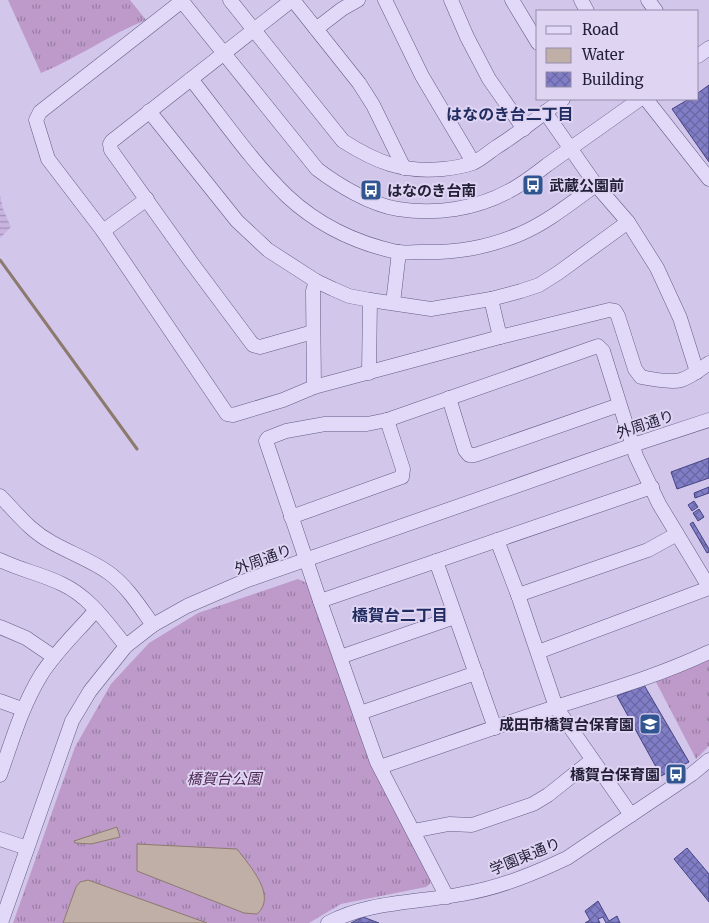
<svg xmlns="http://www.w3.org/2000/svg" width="709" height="923" font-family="Merriweather,'Noto Sans JP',serif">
	<defs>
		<pattern id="farmland-rules" width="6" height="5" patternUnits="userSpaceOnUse" patternTransform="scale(1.25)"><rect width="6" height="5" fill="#c8b3e1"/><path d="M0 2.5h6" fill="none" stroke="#a291b7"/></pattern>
		<pattern id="grass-tufts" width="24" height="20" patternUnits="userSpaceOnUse" patternTransform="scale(1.25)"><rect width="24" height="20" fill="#bd9ac9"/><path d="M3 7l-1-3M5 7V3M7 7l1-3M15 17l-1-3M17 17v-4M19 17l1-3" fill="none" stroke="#997da4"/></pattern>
		<pattern id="building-cross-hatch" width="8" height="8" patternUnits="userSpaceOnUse" patternTransform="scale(1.25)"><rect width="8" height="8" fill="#817ec7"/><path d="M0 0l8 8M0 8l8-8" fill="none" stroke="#6967a2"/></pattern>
	</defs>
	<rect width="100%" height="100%" fill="#d2c6eb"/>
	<!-- farmland -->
	<polygon fill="url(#farmland-rules)" points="0,195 3,209 11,227 0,238"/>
	<!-- grass -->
	<g fill="url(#grass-tufts)">
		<path d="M8,0H130L146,20C110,34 78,58 41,73Z"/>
		<polygon points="298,579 309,584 369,753 373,770 430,876 430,884 426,887 341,904 309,923 13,923 75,747 111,684 149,643 198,613"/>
		<polygon points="709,655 709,746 696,759 655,680"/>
	</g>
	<!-- water -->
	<g fill="#bfafa7" stroke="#8d7a6e">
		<polygon points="117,827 120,837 91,844 75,843 74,841"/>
		<path d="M137,844L237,849C249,865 278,896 257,914L244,913L137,871Z"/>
		<polygon points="88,880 207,923 63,923 76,887 80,882"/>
	</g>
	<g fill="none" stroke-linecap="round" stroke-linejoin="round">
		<!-- stream -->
		<polyline stroke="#8d7a6e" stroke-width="3" points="0,260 137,449"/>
	</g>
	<!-- building -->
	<g fill="url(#building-cross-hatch)" stroke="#454483">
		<polygon points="709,85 709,162 672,109 689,99 698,99 698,93"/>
		<polygon points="709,458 709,478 677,489 671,472"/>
		<polygon points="709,487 709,493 695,498 694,493"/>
		<polygon points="694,501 698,507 692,511 688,505"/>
		<polygon points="699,509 704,517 698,521 693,513"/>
		<polygon points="693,522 709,549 709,552 707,553 690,524"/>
		<polygon points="644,685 689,762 661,776 617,696"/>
		<polygon points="687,848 709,874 709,902 674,859"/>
		<polygon points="598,901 609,921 617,916 620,923 606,923 603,917 598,919 600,923 585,923 590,920 585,911"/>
		<polygon points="363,917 379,923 351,923"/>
	</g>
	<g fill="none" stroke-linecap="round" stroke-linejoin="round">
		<!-- minor casing -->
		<g stroke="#635d86" stroke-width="15">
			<g id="minor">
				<path d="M181,0L317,169C338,185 371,205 398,209C436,215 476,209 509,191C523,184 535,174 547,165C578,143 609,121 640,99"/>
				<path d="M230,0L343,141C376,162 403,173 443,169C453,168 464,166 473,163C481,159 488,153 495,148C519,133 541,115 563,99"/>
				<polyline points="292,0 112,141 110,144 111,150 191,262 253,345 260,347 313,332"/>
				<polyline points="293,0 359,83 373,105 404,168"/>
				<polyline points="385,0 422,76 473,162"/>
				<polyline points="451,0 467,37 489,79 524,129"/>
				<polyline points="512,0 538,43"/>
				<polyline points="581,0 587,11"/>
				<polyline points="648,0 656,11"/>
				<path d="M182,1L40,112L36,120L48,159L103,231L227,414L233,415L283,400L314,387L500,337L609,310L615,311L618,316L635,369L641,377C651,379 671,383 681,380C691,377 701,369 709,363"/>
				<polyline points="316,29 342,9 358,0"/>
				<polyline points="698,56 709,48"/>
				<path d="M191,79C222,118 252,162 287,196C318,225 356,243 397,252C405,253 413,252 420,252C456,253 486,248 520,234C548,222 572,202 596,185"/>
				<polyline points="646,99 709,179"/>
				<polyline points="149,111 237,221 268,250 316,281 333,289 349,296 370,300 431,309 491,299 521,291 539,285 558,273 628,222"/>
				<polyline points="545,112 596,185 628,222 657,268 680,318 697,372"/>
				<polyline points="103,231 147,199"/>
				<polyline points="491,299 500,337"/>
				<polyline points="393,303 399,252"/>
				<polyline points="369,373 370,300"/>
				<polyline points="314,387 313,291 316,281"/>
				<polyline points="449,398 465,450 469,455 475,455 619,405"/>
				<path d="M0,496C17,513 30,531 51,542C70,553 91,560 109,573C127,586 140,607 153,625"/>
				<polyline points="291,517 402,477 403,469 387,420"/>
				<polyline points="497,540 518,595 556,707 631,815"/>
				<path d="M0,560C20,570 42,574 62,584C90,597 107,623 126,646"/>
				<polyline points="436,561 495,728"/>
				<polyline points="518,595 648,550 677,534"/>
				<polyline points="320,601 652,487"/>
				<polyline points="0,627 26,638 54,657"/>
				<polyline points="538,652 709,588"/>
				<polyline points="340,657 455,617"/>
				<polyline points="0,701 22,709"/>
				<polyline points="360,713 476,673"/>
				<path d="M380,767C439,747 497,726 556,707C609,690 658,676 709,652"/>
				<path d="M0,775C12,741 22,706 41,675C56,651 78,631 96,610"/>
				<polyline points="413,831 449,824 472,825 533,804 548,795 592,760"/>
				<polyline points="0,839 27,848"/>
				<polyline points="447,897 377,762 320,601 266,441 268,438 286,431 325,424 367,424 387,420 598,346 603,351 636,456 659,504 709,587"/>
				<polyline points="1,923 72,721 90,691 126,646 153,625 187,606 245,581 633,445 709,420"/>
				<path d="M328,923C369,901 417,903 462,894C499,888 533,874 567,858L692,774L709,760"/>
			</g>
		</g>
		<!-- minor -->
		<use href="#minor" stroke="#e2d8f7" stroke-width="14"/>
	</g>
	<!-- icons -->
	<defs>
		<g id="bus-square" transform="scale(1.125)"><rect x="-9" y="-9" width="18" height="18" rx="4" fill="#305591" stroke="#dfd5f3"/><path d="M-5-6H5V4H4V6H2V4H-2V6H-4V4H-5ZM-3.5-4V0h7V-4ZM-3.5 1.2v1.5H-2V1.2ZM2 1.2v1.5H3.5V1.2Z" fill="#fff"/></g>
		<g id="school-square" transform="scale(1.125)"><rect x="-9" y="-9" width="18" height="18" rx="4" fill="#305591" stroke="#dfd5f3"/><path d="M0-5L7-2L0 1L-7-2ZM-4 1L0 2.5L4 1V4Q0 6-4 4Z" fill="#fff"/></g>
	</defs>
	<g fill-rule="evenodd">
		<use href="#bus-square" x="533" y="185"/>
		<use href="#bus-square" x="371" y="190"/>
		<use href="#school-square" x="650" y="724"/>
		<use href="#bus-square" x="676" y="774"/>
	</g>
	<g text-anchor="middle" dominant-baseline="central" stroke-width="4" stroke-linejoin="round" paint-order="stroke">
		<!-- poi labels -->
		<g font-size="15" font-weight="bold" fill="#221f37" stroke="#dfd5f3" text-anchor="start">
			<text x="549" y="185">武蔵公園前</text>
			<text x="387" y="190">はなのき台南</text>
			<text x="634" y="724" text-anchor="end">成田市橋賀台保育園</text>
			<text x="660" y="774" text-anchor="end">橋賀台保育園</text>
		</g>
		<!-- street labels -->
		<g font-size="15" fill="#221f37" stroke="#dfd5f3">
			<text transform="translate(645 424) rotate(-18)">外周通り</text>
			<text transform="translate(263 559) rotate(-20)">外周通り</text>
			<text transform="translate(525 856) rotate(-22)">学園東通り</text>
		</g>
		<!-- park labels -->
		<g font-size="15" font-style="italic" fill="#4c2752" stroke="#dfd5f3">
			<text x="224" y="778">橋賀台公園</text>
		</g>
		<!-- neighbourhood labels -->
		<g font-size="16" font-weight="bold" fill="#212c61" stroke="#dfd5f3">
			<text x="510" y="114">はなのき台二丁目</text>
			<text x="400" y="615">橋賀台二丁目</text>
		</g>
	</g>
	<!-- legend -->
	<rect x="536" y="10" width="162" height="90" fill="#dfd5f3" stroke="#938ca8"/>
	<rect x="546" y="26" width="25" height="8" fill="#e2d8f7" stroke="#938ca8"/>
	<text x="582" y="35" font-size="15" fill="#221f37">Road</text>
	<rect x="546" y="48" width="25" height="15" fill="#bfafa7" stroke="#938ca8"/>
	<text x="582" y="60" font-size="15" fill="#221f37">Water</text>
	<rect x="546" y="72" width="25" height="15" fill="url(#building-cross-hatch)" stroke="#938ca8"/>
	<text x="582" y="85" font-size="15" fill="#221f37">Building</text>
</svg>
